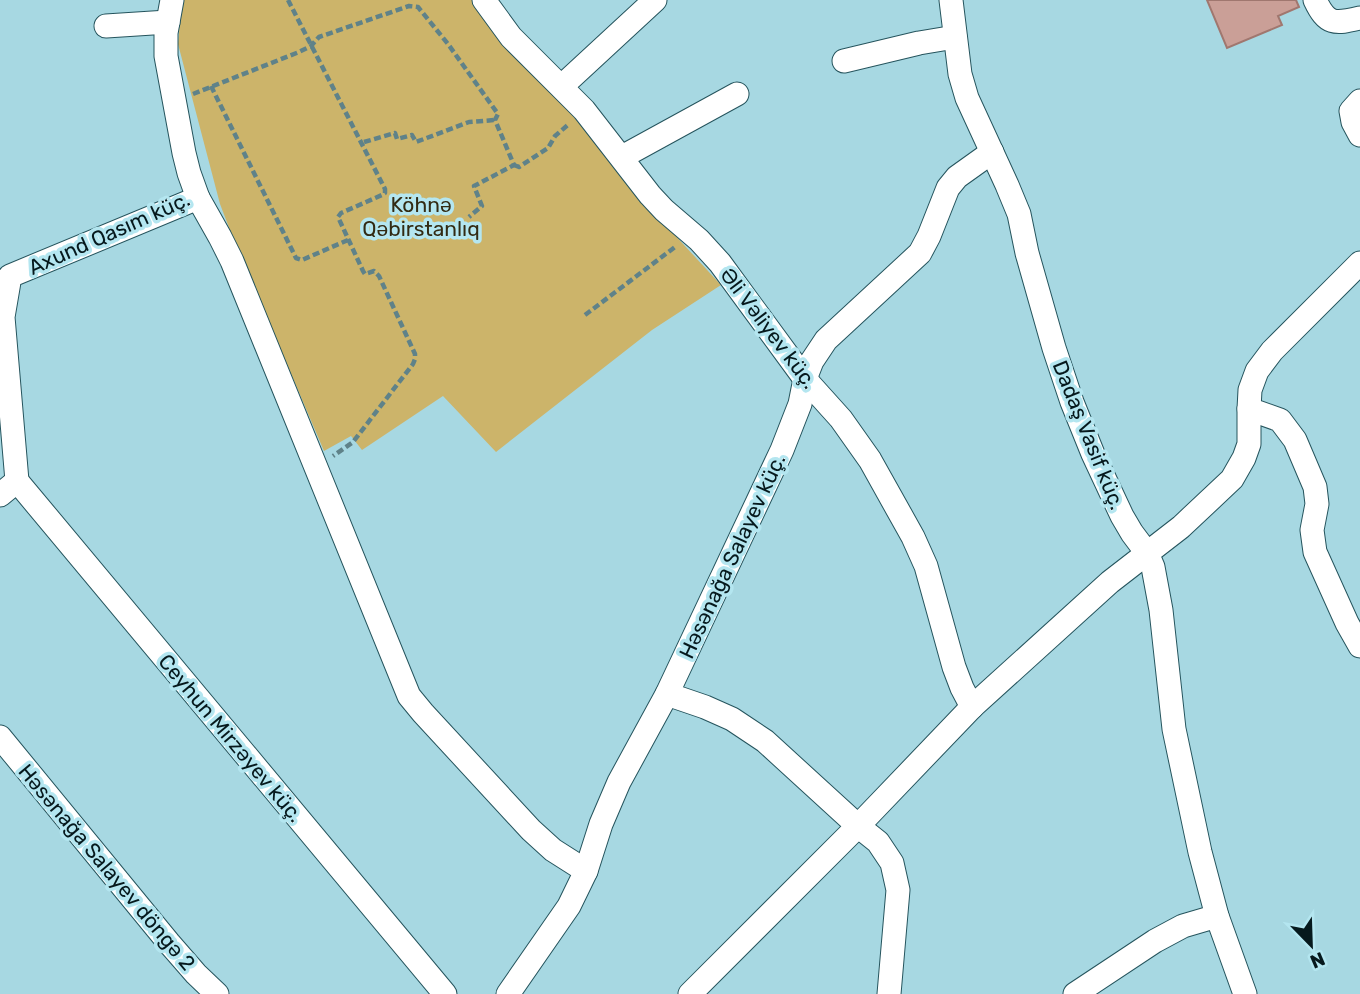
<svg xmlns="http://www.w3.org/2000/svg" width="1360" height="994" font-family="Rubik,sans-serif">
	<rect width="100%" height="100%" fill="#a7d8e2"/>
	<!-- green -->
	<polygon fill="#ccb46a" points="182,0 474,0 557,96 635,192 721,285 652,330 496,452 443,396 362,450 351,436 324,451 233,238 220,204 178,44"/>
	<!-- building -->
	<polygon fill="#ca9f97" stroke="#a0776f" stroke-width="2" points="1207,0 1296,0 1299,7 1278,16 1282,25 1227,48"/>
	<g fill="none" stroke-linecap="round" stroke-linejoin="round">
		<!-- minor casing -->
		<g stroke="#25545d" stroke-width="25">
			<g id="minor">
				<polyline points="484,0 511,37 584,110 650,195 664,210 699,240 720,263 805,379 841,419 870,460 913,537 926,566 954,667 962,688 972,707"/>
				<polyline points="951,0 960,74 967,98 1007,185 1019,214 1027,253 1054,348 1072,402 1093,454 1122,516 1132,533 1147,553 1153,567 1161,610 1174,729 1200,852 1217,916 1245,994"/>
				<path d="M1315,0C1327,25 1334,24 1360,18"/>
				<polyline points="106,26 168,22"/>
				<polyline points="844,61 919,43 955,37"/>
				<polyline points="562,86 655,0"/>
				<polyline points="1360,101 1351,111 1353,122 1360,135"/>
				<polyline points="622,157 737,94"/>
				<polyline points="198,198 220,237 232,261 409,696 423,713 531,830 553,850 586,871"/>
				<polyline points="1360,263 1272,351 1257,371 1250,390 1249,409 1280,420 1295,440 1315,487 1317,504 1312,530 1315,552 1347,623 1360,646"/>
				<polyline points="17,481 445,994"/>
				<polyline points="0,495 17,481 3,317 10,276 198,198 189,173 184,153 166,56 166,33 172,0"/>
				<polyline points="667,694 705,707 732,719 765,741 858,826 878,842 892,863 898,890 889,994"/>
				<polyline points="0,737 169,943 196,974 217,994"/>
				<polyline points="508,994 569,906 586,871 601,824 619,782 667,694 782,450 800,404 805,379 812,361 826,340 920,253 929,236 948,188 957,177 992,152"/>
				<polyline points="690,994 858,826 972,707 1110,582 1181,527 1232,479 1244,458 1249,444 1249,409"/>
				<polyline points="1075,994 1155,941 1183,926 1217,916"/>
			</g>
		</g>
		<!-- path -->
		<g stroke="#5f8289" stroke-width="4.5" stroke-dasharray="7 3.5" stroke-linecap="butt">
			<polyline points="288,0 385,189 385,193 382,195 341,213 338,217 363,271 365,274 374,271 379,276 415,354 415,359 413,364 353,442 333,456"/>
			<polyline points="211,86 296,258 302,260 348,240"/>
			<polyline points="193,94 299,52 311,46 319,37 409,6 418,7 448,44 498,114 495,120 514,165 474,186 482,206 469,217"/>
			<polyline points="364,142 395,133 397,139 412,135 416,142 469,122 495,120"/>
			<polyline points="514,165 519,167 548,148 555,136 569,124"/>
			<polyline points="585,315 675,247"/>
		</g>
		<!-- minor -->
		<use href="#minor" stroke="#fff" stroke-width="23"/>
	</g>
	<g text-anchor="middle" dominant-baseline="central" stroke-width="7" stroke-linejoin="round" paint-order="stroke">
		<!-- park labels -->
		<g font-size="21" fill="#322a13" stroke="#b4e6f0">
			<text x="421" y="204">Köhnə<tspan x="421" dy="24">Qəbirstanlıq</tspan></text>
		</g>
		<!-- street labels -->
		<g font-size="21" fill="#06191d" stroke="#b4e6f0">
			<text transform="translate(109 233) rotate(-24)">Axund Qasım küç.</text>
			<text transform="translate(769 328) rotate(53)">Əli Vəliyev küç.</text>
			<text transform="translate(1089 435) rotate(68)">Dadaş Vasif küç.</text>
			<text transform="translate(732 556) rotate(-65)">Həsənağa Salayev küç.</text>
			<text transform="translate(231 738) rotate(50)">Ceyhun Mirzəyev küç.</text>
			<text transform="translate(107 867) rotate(50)">Həsənağa Salayev döngə 2</text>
		</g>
	</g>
	<!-- north arrow -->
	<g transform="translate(1311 945) rotate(157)" stroke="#b4e6f0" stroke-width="5" paint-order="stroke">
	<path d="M0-5L12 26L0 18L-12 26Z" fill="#06191d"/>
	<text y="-10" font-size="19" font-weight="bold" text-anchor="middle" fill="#06191d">N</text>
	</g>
</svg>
